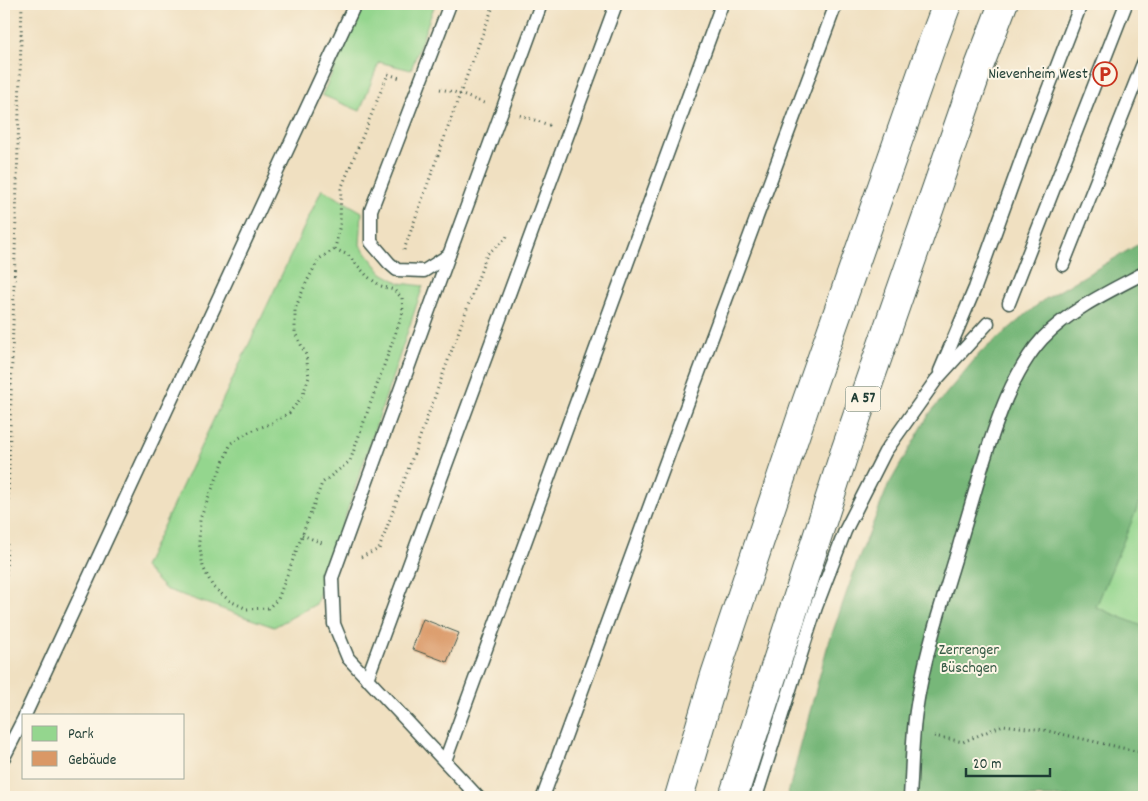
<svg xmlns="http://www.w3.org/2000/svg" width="1148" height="801" font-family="Dekko,sans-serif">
	<rect width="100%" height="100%" fill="#fcf5e5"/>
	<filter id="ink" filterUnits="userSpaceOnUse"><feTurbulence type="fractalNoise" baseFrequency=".02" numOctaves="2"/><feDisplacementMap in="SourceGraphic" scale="10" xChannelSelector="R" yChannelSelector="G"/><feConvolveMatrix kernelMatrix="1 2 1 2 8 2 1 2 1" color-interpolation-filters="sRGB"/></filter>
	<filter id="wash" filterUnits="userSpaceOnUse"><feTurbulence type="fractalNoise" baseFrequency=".0096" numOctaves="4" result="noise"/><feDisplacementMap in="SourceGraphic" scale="20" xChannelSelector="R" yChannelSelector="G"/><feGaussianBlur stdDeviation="1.12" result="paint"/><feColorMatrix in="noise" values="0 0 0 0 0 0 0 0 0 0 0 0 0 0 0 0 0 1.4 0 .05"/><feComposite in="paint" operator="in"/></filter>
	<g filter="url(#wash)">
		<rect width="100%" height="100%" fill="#f0e0c1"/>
		<!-- green -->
		<g fill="#94d68e" stroke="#5a8a61">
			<polygon points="364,4 435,4 411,70 379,62 360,111 322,95"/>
			<polygon points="322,189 362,212 360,245 382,273 400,283 423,286 316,604 274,627 165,589 144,567"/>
			<polygon points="1143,492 1144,492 1144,627 1096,607"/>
		</g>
		<!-- forest -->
		<polygon fill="#77b779" stroke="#4b7a56" points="1144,241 1144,492 1096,607 1144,627 1144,797 787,797 827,648 857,563 888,486 930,413 980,353 1042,301"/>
		<g id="blocks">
			<!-- building -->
			<polygon fill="#da9866" points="423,619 459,633 447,662 412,649"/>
		</g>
	</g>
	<g filter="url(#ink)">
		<use href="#blocks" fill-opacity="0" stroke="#3e5549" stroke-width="1"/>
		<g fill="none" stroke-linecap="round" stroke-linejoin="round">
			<!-- service casing -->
			<g stroke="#3e5549" stroke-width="15">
				<g id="service">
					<polyline points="449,255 424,271 397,270 389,263 371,242 371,210 450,4"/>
					<polyline points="1063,265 1144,61"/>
					<polyline points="1009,303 1126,4"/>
					<polyline points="940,371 975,288 1028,141 1081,4"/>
					<polyline points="367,679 616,4"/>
					<polyline points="25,715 355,4"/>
					<polyline points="4,757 24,718"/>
					<polyline points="445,761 722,4"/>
					<polyline points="478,797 348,658 334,624 332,578 449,255 541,4"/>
					<polyline points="543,797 675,437 836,4"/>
					<polyline points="756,797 816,607 845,531 885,452 936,380 988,323"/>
					<path d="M910,797C912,768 912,739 916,711C924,655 943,600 959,546C966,521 974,496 981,470C995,426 1011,373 1043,338C1071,309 1110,291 1144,273"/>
				</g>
			</g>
			<!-- motorway casing -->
			<g stroke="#3e5549" stroke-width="30">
				<g id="motorway">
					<polyline points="679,797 715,675 806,403 932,44 947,4"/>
					<polyline points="733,797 844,454 978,69 1003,4"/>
				</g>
			</g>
			<!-- path -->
			<g stroke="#3e5549" stroke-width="3" stroke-dasharray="1 4" stroke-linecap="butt">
				<polyline points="440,89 454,92 484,103"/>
				<polyline points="520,115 549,125 549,124"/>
				<polygon points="335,249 348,255 368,277 381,286 394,290 402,298 403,312 350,461 322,483 278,599 268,608 247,609 230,601 213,587 203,567 199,542 200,519 231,443 249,432 272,423 289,413 302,397 309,377 306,355 295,332 295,309 306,283 319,259"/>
				<polyline points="335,249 340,224 341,189 388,74 400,78"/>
				<polyline points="404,250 460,94 494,4"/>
				<polyline points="302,535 322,543"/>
				<polyline points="361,557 379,549 487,254 506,239 507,236"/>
				<polyline points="4,645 22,4"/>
				<polyline points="934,736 963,742 1003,725 1044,730 1144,753"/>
			</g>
			<!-- service -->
			<use href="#service" stroke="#fff" stroke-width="12"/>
			<!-- motorway -->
			<use href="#motorway" stroke="#fff" stroke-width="28"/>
		</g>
	</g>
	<!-- icons -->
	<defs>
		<g id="parking-ring" transform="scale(1.25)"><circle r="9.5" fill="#fcf5e5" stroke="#c8321e" stroke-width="1.5"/><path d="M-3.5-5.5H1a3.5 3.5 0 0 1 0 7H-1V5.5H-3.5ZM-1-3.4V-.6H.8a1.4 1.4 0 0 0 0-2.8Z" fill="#c8321e"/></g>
	</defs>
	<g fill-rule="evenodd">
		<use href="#parking-ring" x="1105" y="74"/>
	</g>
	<g text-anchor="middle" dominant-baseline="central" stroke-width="4" stroke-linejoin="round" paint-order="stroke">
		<!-- shield labels -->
		<rect fill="#fcf5e5" stroke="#617469" stroke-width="1" x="845.5" y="386.5" width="35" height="25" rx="4"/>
		<g font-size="15" font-weight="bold" fill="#1f3d34">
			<text x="863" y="399">A 57</text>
		</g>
		<!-- poi labels -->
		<g font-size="16" fill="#1f3d34" stroke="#fcf5e5" text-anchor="end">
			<text x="1088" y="74">Nievenheim West</text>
		</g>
		<!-- park labels -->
		<g font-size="16" fill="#365c46" stroke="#fcf5e5">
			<text x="969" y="650">Zerrenger<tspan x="969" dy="18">Büschgen</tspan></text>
		</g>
	</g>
	<!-- margin -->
	<rect width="1148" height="801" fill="none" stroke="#fcf5e5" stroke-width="20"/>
	<!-- legend -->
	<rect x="22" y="714" width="162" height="65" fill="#fcf5e5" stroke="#a4ab9e"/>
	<rect x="32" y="726" width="25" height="15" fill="#94d68e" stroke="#a4ab9e"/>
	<text x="68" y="738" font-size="15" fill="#1f3d34">Park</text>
	<rect x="32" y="751" width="25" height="15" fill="#da9866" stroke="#a4ab9e"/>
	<text x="68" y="764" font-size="15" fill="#1f3d34">Gebäude</text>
	<!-- scale -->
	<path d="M966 768v8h84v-8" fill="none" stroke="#1f3d34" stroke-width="2.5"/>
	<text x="973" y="768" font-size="15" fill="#1f3d34" stroke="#fcf5e5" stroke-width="4" paint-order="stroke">20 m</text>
</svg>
